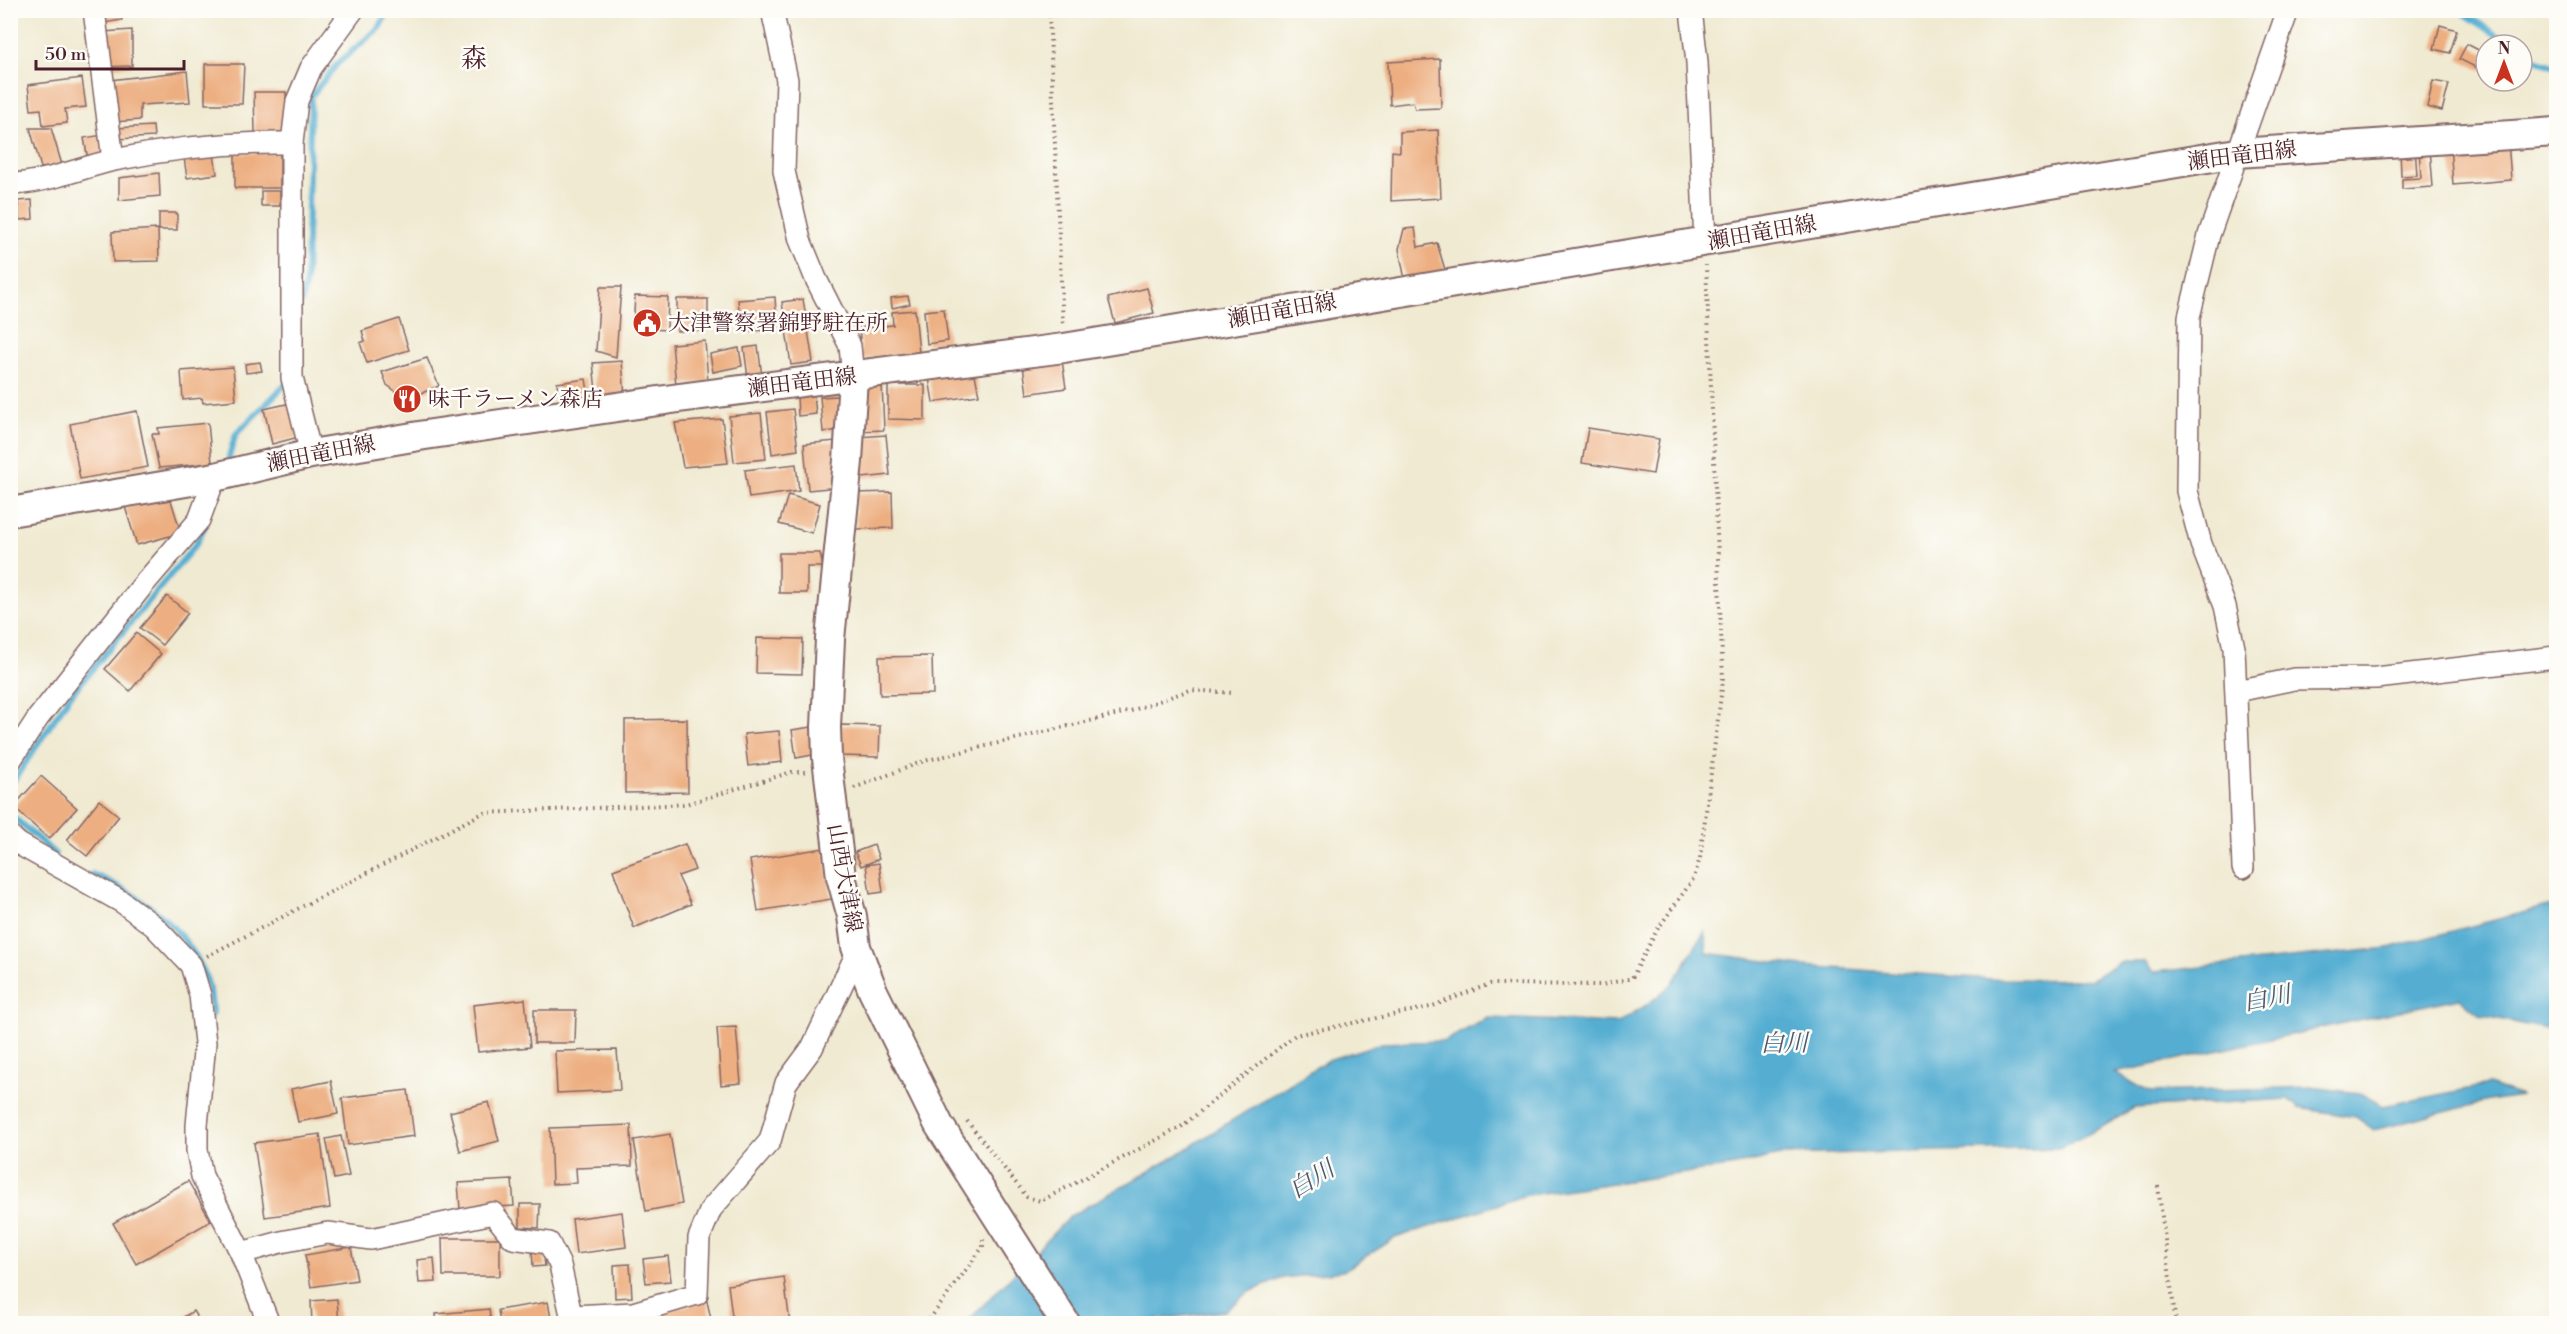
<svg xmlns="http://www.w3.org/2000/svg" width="2567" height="1334" font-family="'Libre Bodoni','Noto Serif JP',serif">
	<rect width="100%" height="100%" fill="#fdfcf7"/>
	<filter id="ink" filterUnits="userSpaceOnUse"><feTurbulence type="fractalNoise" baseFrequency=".0167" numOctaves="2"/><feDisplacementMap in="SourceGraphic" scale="12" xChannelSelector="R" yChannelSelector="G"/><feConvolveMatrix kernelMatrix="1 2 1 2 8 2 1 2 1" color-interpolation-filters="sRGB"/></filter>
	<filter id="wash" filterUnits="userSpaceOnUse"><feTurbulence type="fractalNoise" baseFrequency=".008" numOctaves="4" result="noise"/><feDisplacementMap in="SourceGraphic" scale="24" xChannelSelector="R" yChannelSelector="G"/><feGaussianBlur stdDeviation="1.35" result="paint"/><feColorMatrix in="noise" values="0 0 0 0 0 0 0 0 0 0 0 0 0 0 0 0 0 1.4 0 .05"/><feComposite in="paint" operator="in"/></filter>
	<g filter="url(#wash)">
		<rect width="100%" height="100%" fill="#f0ead2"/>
		<!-- water -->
		<polygon fill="#54aed2" stroke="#4f667e" stroke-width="1.5" points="2556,904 2556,1031 2480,1015 2459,998 2115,1073 2149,1092 2311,1087 2360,1093 2383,1106 2488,1085 2522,1096 2488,1101 2374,1130 2356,1117 2299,1108 2288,1099 2134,1108 2102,1127 2060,1148 1780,1155 1722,1168 1527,1195 1395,1238 1343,1271 1283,1278 1249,1292 1225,1311 1120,1324 965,1324 1070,1216 1169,1160 1328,1060 1382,1043 1445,1041 1488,1018 1618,1023 1648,1004 1672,984 1705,931 1707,953 1802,966 1992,979 2090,980 2120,962 2145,962 2154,972 2388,948"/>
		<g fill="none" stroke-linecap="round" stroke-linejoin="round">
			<!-- stream -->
			<g stroke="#54aed2" stroke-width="6">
				<polyline points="2459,10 2512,45"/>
				<polyline points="2522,51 2541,62 2556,66"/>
				<polyline points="301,302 306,280 311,96 337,64 379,28 389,10"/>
				<polyline points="229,466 229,456 236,434 288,382"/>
				<polyline points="10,786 69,697 196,544 205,526"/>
				<polyline points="10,814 55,854"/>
				<path d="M92,874C149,898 213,947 212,1015"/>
			</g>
		</g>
		<g id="blocks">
			<!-- building -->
			<g fill="#edaf81">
				<polygon points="96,10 120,10 122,20 98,24"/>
				<polygon points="2440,25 2457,30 2450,53 2434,49"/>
				<polygon points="132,30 132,66 104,67 103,32"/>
				<polygon points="2467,44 2486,54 2485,72 2459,59"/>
				<polygon points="1440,59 1441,108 1415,109 1413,102 1390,105 1388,62"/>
				<polygon points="205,64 244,64 242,104 205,104"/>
				<polygon points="187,71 190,102 140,105 140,120 113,122 110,80"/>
				<polygon points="82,78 86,107 65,109 67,123 43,126 41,109 31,110 28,85"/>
				<polygon points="2433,81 2449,84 2442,111 2427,107"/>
				<polygon points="254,92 286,92 287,133 255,133"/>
				<polygon points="153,126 154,137 116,139 115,128"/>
				<polygon points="30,128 51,128 62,165 41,168"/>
				<rect x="10" y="130" width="6" height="34"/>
				<polygon points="1438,130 1441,198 1391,201 1392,151 1400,152 1400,132"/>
				<polygon points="103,135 107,156 88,160 84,138"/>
				<polygon points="2508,140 2511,180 2453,185 2450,145"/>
				<polygon points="2415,148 2417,175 2401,176 2400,149"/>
				<polygon points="2430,148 2433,187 2402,189 2402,179 2421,178 2419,149"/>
				<rect x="235" y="153" width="45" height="35"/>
				<polygon points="214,154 217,174 187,178 184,158"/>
				<polygon points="159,173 160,196 119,200 119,178"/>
				<rect x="261" y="191" width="19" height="15"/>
				<polygon points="32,200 33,219 19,220 18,201"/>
				<rect x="159" y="213" width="18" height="17"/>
				<polygon points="1415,228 1418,247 1437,243 1446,273 1405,280 1399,249 1404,229"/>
				<polygon points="158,229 159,261 113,262 112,232"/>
				<polygon points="600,287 621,287 616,357 596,351"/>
				<polygon points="1147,288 1154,313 1115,323 1108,298"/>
				<polygon points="635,296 668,297 667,330 633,328"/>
				<polygon points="908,296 910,304 892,308 891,298"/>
				<polygon points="775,297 777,329 741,332 738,300"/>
				<rect x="677" y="299" width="31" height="32"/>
				<polygon points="803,299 813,362 791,365 782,302"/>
				<polygon points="944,309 948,341 927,344 924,311"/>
				<polygon points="915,310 919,353 862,359 859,328 893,325 892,312"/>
				<polygon points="399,319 409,350 367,363 360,343 365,341 362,331"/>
				<polygon points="705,341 708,382 676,385 672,344"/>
				<polygon points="758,346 762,376 748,378 744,348"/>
				<polygon points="739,348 742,366 713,372 710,354"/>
				<polygon points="427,358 439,386 407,399 387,385 382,372"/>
				<polygon points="1062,360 1066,388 1027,394 1023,366"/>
				<polygon points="622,361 625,397 597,400 593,363"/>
				<polygon points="260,362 262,371 246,373 245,364"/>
				<polygon points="973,364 979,395 933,402 928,372"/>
				<polygon points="233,367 236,400 203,403 202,398 183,400 181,371"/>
				<polygon points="586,379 589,398 560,402 557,383"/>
				<polygon points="882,383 884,430 862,431 861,411 866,408 865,384"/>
				<polygon points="888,385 925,385 925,420 888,419"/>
				<polygon points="814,395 816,414 798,416 797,396"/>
				<polygon points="838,396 841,430 823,432 820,397"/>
				<polygon points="291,403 299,437 272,444 264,409"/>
				<polygon points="793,409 798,450 772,454 767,412"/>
				<polygon points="137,411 148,467 80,479 70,424"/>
				<polygon points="761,413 766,459 734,462 729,416"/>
				<polygon points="722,419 728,463 683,467 675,423"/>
				<polygon points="208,423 212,463 159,468 152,434 159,434 158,428"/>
				<polygon points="1588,428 1659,439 1653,474 1582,463"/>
				<polygon points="886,435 890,475 862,478 858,437"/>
				<polygon points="836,441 839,487 808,490 804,444"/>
				<polygon points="796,464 799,491 749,498 745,470"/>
				<polygon points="892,492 893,528 856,529 855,493"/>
				<polygon points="169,494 181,533 137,545 125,507"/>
				<polygon points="788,495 820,504 812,533 779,524"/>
				<polygon points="779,553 820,553 823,567 807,567 807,593 779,593"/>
				<polygon points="167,596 188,613 162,645 140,628"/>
				<polygon points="136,633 161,654 130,691 105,669"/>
				<polygon points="757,638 803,639 802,674 756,673"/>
				<polygon points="932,656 933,694 880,695 879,657"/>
				<polygon points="687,719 688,792 625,793 625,720"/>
				<polygon points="841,725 880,726 879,757 840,756"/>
				<polygon points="818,726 823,753 796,758 792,730"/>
				<polygon points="779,731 782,762 748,766 744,734"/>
				<polygon points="41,776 77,808 49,839 13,807"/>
				<polygon points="99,800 119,816 87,856 67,840"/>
				<polygon points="685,844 695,870 678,876 691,904 634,928 613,870"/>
				<polygon points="874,845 879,859 861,866 855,852"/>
				<polygon points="824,848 832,899 758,911 750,860"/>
				<polygon points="879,863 883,892 870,894 866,865"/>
				<polygon points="525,999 530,1047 478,1052 473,1005"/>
				<polygon points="534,1010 576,1010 575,1043 534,1043"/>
				<polygon points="736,1027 741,1083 721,1085 717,1028"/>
				<polygon points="617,1050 620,1090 557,1093 555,1051"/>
				<polygon points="331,1081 338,1114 298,1122 291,1089"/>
				<polygon points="408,1090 414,1136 348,1145 342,1098"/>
				<polygon points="489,1102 499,1141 460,1151 450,1112"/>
				<polygon points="631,1125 632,1166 576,1168 577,1183 552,1184 550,1128"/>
				<polygon points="320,1134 330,1208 265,1217 254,1143"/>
				<polygon points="670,1134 682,1204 646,1211 634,1140"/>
				<polygon points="341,1136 349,1176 334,1179 326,1139"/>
				<polygon points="512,1180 514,1206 460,1209 458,1183"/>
				<polygon points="188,1181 211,1221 136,1264 113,1223"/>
				<polygon points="520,1204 540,1204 539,1228 520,1227"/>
				<polygon points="622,1212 626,1247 576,1254 572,1219"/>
				<polygon points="442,1238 500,1238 500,1276 443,1276"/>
				<polygon points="351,1247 357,1280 311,1287 305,1255"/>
				<polygon points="543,1248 545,1266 533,1267 532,1249"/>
				<polygon points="668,1256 671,1281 646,1283 643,1259"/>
				<polygon points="434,1258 436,1282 419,1283 417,1260"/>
				<polygon points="630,1264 632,1297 615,1298 614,1265"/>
				<polygon points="784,1277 790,1324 733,1324 728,1285"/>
				<polygon points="337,1299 339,1324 312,1324 311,1301"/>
				<polygon points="707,1301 712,1324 647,1324 646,1315"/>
				<polygon points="548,1302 552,1324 500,1324 498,1310"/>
				<polygon points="489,1309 491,1324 437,1324 436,1314"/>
				<polygon points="193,1311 201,1324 173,1324"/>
				<polygon points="384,1320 384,1324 357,1324 357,1322"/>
			</g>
		</g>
	</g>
	<g filter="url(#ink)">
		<use href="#blocks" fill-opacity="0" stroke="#846665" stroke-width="1.5"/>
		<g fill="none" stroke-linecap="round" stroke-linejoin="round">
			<!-- street casing -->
			<g stroke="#846665" stroke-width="24">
				<g id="street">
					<polyline points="94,10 113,160"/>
					<polyline points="772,10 787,80 784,171 800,240 816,279 850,346 853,377"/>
					<polyline points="1691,10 1697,62 1705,243"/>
					<path d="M10,184C46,183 79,168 114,160C172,148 233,142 292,143"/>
					<polyline points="311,454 292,378 292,143 297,101 311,68 353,10"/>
					<polyline points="2237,691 2294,679 2376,678 2556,657"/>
					<polyline points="10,761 38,718 143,585 199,520 215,477"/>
					<polyline points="10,836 19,844 122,902 154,926 191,965 200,995 205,1043 197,1125 197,1150 202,1176 241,1253 269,1324"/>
					<polyline points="2243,868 2234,648 2225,606 2201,544 2187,491 2189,317 2209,235 2288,10"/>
					<polyline points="241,1253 281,1242 328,1233 371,1239 493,1213 513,1238 549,1243 560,1265 573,1324"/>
					<polyline points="573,1316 633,1313 697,1294 699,1238 711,1209 770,1141 786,1083 812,1048 855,957 856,947"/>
				</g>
			</g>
			<!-- secondary casing -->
			<g stroke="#846665" stroke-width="32">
				<g id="secondary">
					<polyline points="853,377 848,461 830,639 826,727 827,758 841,877 852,916 856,947 873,991 939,1125 1066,1324"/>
					<polyline points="10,512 215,477 311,454 425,435 679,398 1064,348 2237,153 2556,132"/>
				</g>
			</g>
			<!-- path -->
			<g stroke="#846665" stroke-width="4" stroke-dasharray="1.5 4.5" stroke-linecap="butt">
				<polyline points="1049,10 1063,327"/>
				<polyline points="854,788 924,761 1131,711 1190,690 1233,693"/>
				<polyline points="207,956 483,813 686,804 792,772 805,772"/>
				<polyline points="967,1121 1027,1197 1041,1201 1181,1127 1295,1035 1430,1007 1490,984 1602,985 1632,978 1657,930 1694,878 1700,858 1723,680 1706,265"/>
				<polyline points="2158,1186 2176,1324"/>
				<polyline points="926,1324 983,1247 983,1239"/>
			</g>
			<!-- street -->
			<use href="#street" stroke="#fff" stroke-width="21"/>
			<!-- secondary -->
			<use href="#secondary" stroke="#fff" stroke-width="28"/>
		</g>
	</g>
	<!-- icons -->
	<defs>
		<g id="civic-disc" transform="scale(1.5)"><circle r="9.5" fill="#c8321e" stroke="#fdfcf7"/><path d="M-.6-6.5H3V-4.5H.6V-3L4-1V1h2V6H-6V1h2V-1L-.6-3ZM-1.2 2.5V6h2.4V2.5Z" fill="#fff"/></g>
		<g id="restaurant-disc" transform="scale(1.5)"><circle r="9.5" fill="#c8321e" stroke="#fdfcf7"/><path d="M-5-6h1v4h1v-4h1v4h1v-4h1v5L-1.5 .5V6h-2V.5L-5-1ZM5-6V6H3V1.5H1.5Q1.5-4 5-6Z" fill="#fff"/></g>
	</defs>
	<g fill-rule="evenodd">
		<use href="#civic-disc" x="647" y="323"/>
		<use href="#restaurant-disc" x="407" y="399"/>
	</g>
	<g text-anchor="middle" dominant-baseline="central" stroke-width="5" stroke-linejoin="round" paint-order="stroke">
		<!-- street labels -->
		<g font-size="22" fill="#4a1f2b" stroke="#fdfcf7">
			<text transform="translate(2242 156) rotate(-7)">瀬田竜田線</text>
			<text transform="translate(1762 233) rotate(-10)">瀬田竜田線</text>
			<text transform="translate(1282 311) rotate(-10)">瀬田竜田線</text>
			<text transform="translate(802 383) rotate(-7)">瀬田竜田線</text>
			<text transform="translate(321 454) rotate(-11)">瀬田竜田線</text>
			<text transform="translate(844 878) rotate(80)">山西大津線</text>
		</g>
		<!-- poi labels -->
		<g font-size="22" fill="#4a1f2b" stroke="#fdfcf7" text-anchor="start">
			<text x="668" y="323">大津警察署錦野駐在所</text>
			<text x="428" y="399">味千ラーメン森店</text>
		</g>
		<!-- water labels -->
		<g font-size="24" font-style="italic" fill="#4e586e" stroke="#fdfcf7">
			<text transform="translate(2267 999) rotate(-11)">白川</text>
			<text transform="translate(1784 1044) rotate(-1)">白川</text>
			<text transform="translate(1312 1180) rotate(-32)">白川</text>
		</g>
		<!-- quarter labels -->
		<g font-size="26" fill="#4a1f2b" stroke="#fdfcf7">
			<text x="474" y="59">森</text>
		</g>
	</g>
	<!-- margin -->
	<rect width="2567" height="1334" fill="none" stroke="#fdfcf7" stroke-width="36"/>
	<!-- north arrow -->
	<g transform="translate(2504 63)"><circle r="28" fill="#fdfcf7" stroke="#b5a4a5" stroke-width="1.5"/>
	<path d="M0-4.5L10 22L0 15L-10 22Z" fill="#c8321e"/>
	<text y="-9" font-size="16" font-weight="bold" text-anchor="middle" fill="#4a1f2b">N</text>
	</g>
	<!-- scale -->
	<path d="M36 60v9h148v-9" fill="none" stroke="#4a1f2b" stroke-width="3"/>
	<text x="45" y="60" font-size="18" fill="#4a1f2b" stroke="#fdfcf7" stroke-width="4.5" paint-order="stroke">50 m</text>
</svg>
